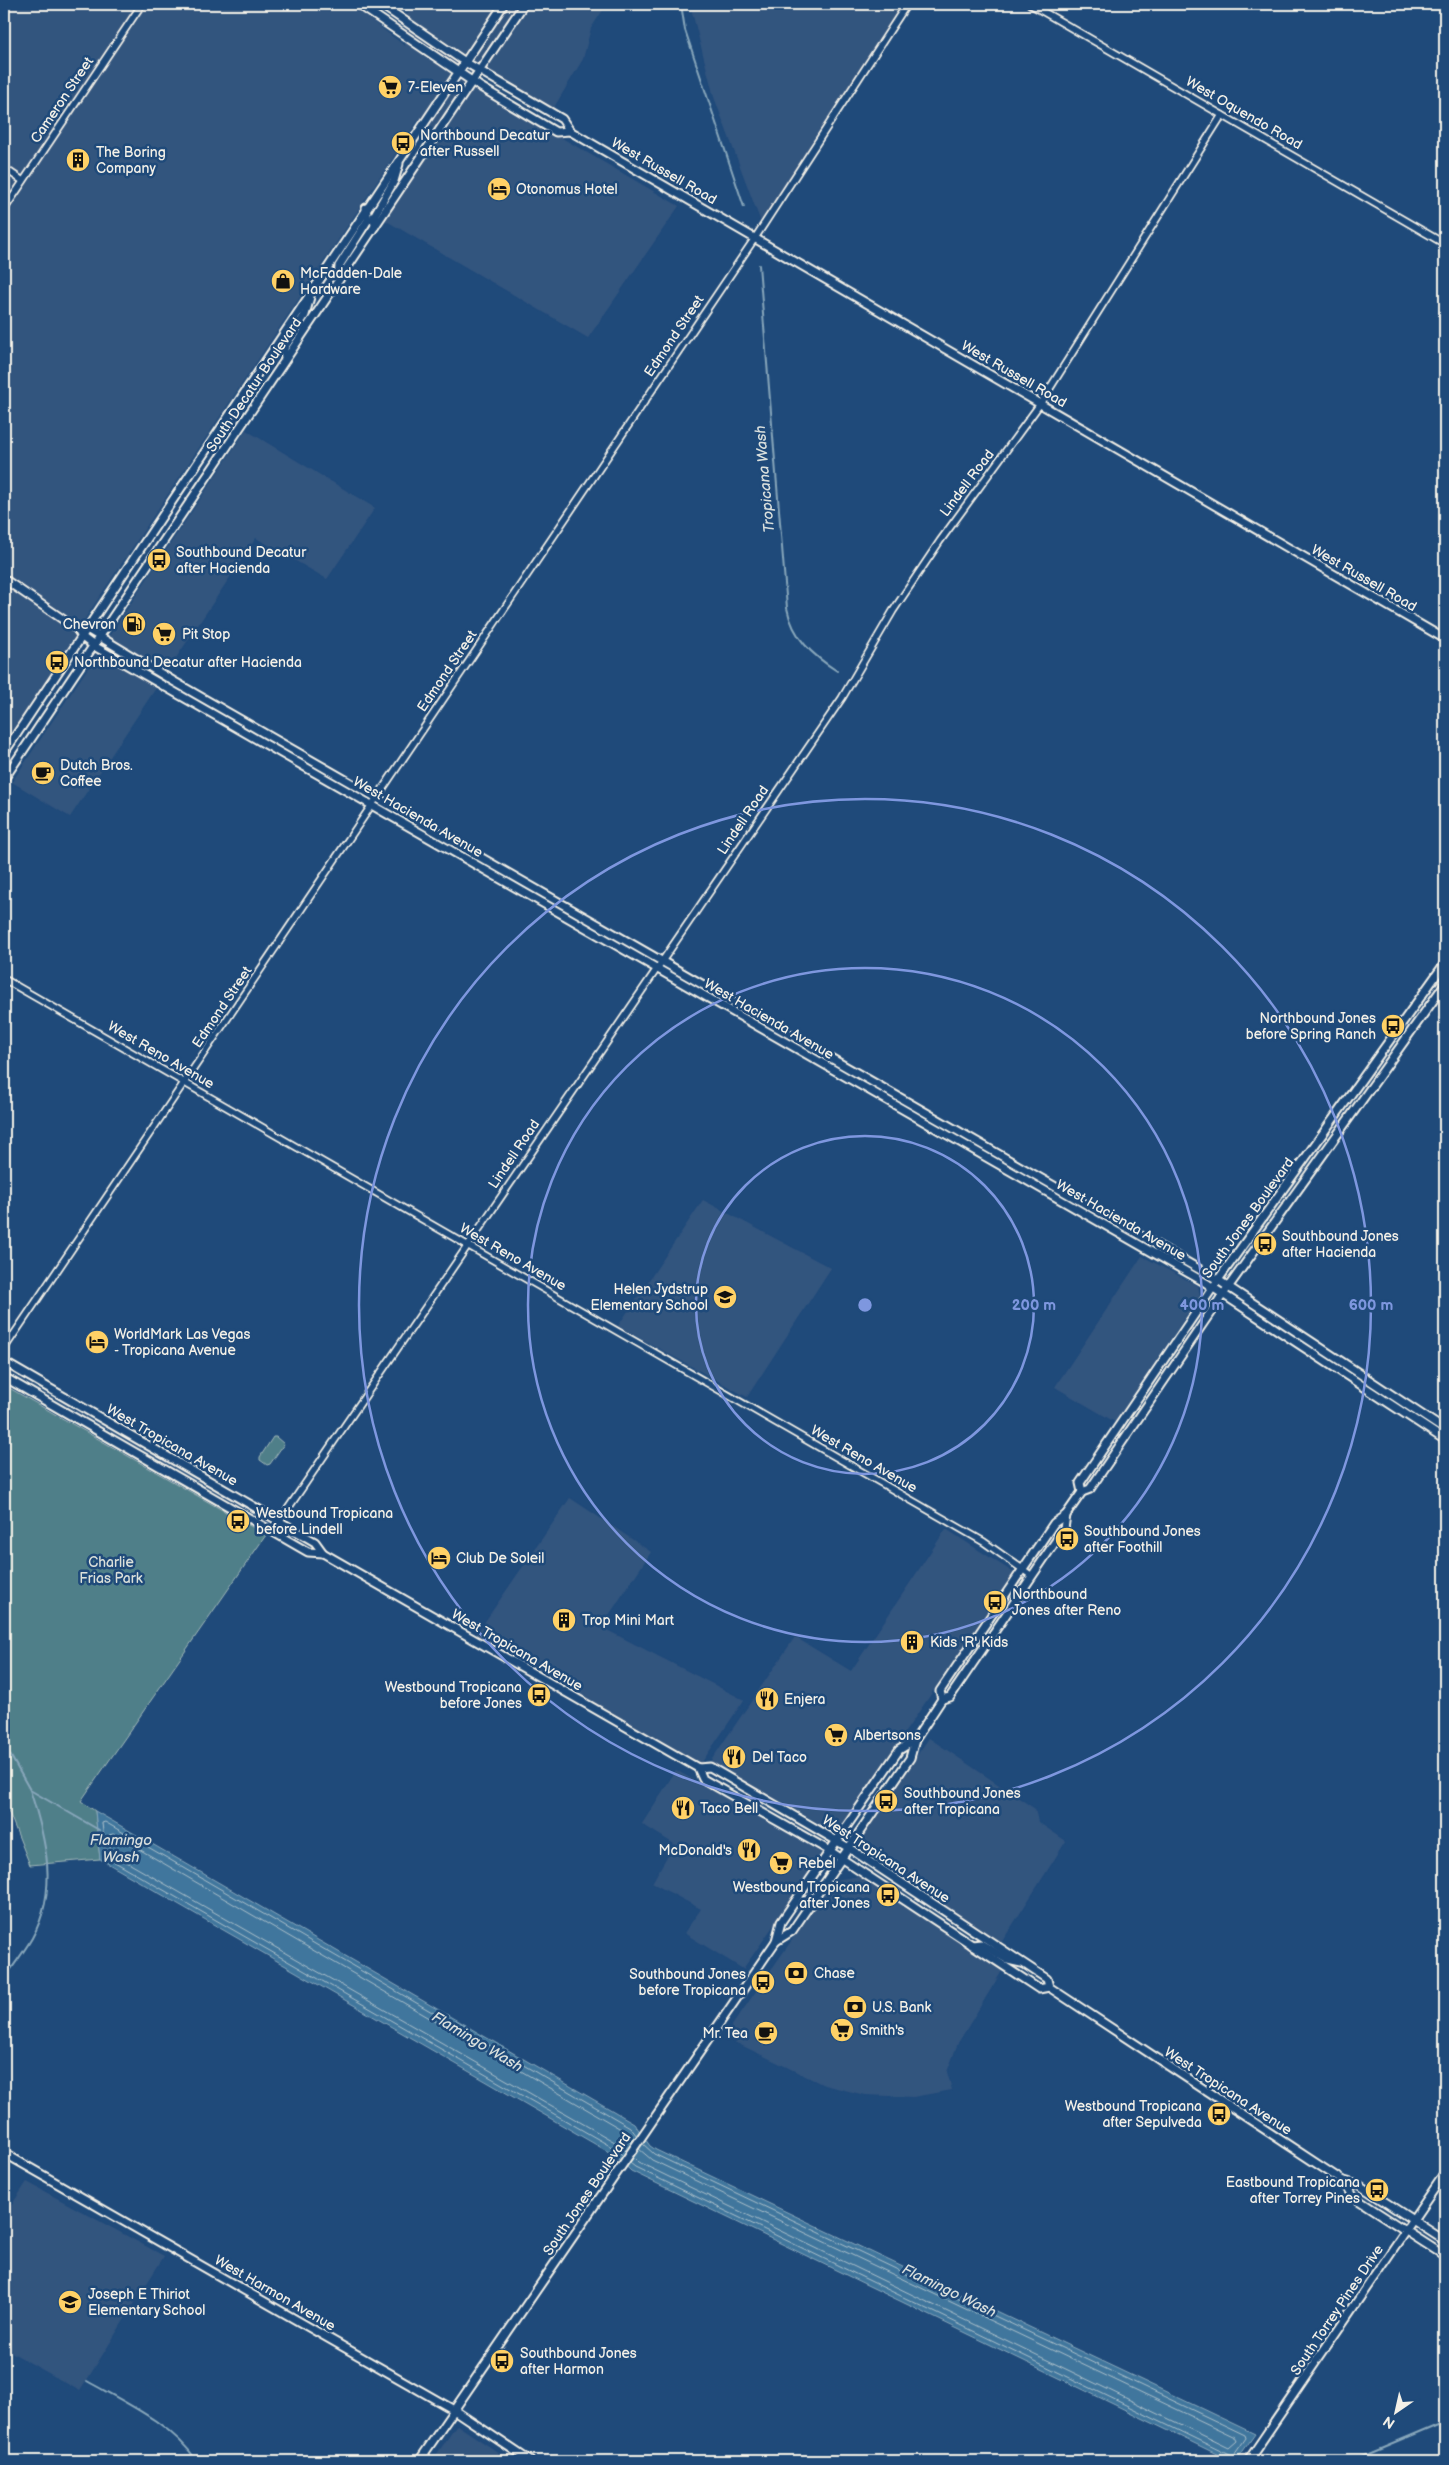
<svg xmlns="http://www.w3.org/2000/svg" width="1449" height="2465" font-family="'Balsamiq Sans',sans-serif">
	<rect width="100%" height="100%" fill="#1f4a7a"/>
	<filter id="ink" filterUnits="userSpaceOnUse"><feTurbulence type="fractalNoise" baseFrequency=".02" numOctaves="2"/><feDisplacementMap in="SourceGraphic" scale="10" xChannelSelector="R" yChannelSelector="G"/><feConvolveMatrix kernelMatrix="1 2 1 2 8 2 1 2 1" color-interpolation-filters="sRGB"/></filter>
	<g filter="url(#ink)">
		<!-- built -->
		<g fill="#33547e">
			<polygon points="4,4 350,4 405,46 405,18 414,4 607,4 591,28 583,59 553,109 485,69 474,87 679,206 588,338 383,219 441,134 419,119 86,617 71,646 4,743"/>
			<polygon points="690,4 903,4 762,225 714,97"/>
			<polygon points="246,430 375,508 327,579 256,538 70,817 12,782"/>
			<polygon points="703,1200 831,1268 747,1397 618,1326"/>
			<polygon points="1142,1256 1198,1286 1200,1295 1115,1422 1055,1387"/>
			<polygon points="570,1498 651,1552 601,1627 744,1700 698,1768 473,1639"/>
			<polygon points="946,1529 1014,1573 836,1833 710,1762 795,1637 851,1671"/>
			<polygon points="929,1738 1035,1809 1038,1822 1066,1841 1001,1943 870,1856 858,1844 859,1839"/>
			<polygon points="676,1770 824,1854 743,1969 684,1933 701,1909 652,1883 674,1844 642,1824"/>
			<polygon points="860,1876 1002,1971 958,2043 947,2072 952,2090 913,2097 865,2095 824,2085 724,2037 834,1880"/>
			<polygon points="27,2182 164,2256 80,2391 4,2348 4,2216"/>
			<polygon points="457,2425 511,2461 432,2461"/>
		</g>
		<!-- green -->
		<g fill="#507f89" stroke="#a2b8b8">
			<polygon points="4,1385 266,1535 81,1801 95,1811 100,1859 30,1865 4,1800"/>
			<polygon points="273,1437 276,1437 284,1444 270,1464 267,1465 260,1460 260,1457"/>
		</g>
		<!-- water -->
		<polygon fill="#40769d" stroke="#88a7bb" points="95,1811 634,2123 650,2146 656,2150 1255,2434 1236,2461 1231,2461 631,2171 614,2155 100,1859"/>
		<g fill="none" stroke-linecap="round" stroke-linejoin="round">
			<!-- shore -->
			<g stroke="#acc0ca" stroke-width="1">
				<polyline points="626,2151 620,2145 111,1853 109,1835 113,1834 626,2132 633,2141"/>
				<polyline points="623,2156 617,2150 106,1857 102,1823 105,1822 630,2127 637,2136"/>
				<polyline points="633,2157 638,2162 1229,2448 1237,2441 1235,2437 652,2160 639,2149"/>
				<polyline points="630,2163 635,2167 1231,2456 1234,2455 1246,2438 1245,2435 654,2154 643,2144"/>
			</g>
			<!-- stream -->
			<g stroke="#88a7bb" stroke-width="2">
				<polyline points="681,4 685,30 744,207"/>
				<path d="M759,265L787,608C793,638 812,655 837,671"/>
				<polyline points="1439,1018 1445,1021"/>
				<polyline points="4,1744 30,1790 99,1830"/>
				<path d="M4,1979C13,1966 24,1952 32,1938C59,1890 46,1839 30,1790"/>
				<path d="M87,2381C126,2403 171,2423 197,2461"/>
				<polyline points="1265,2455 1287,2461"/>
				<polyline points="1352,2461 1445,2422"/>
			</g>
			<!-- minor casing -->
			<g stroke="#f4f1e8" stroke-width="9">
				<g id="minor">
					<polyline points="1030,4 1445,244"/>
					<polyline points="4,168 23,181"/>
					<polyline points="4,210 142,4"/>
					<polyline points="4,979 984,1542 1032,1576"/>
					<polyline points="4,1349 755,238 907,4"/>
					<polyline points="272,1532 842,698 893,611 940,541 1040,404 1222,115"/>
				</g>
			</g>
			<!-- major casing -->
			<g stroke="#f4f1e8" stroke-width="11">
				<g id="major">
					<polyline points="358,4 479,86 556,132 570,131"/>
					<polyline points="380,4 465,62 562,119 570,131 1445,639"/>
					<polyline points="375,226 374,216 394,181 399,164"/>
					<polyline points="338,279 339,266 368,220 366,208"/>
					<polyline points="285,359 284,348 305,315 310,297"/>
					<polyline points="4,579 77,629 82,637 94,646 1206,1283 1445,1440"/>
					<polyline points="77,629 87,629 173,681 1218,1280 1445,1430"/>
					<polyline points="4,753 504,4"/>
					<polyline points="4,779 524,4"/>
					<polyline points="4,1362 315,1542 323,1553"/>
					<polyline points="4,1377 301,1548 308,1552 323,1553 698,1768 710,1767 849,1848 1047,1979 1049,1987 1343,2181 1359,2185 1445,2241"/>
					<polyline points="1082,1492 1080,1483 1218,1280 1445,963"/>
					<polyline points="942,1699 950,1697 1064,1529 1066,1515"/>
					<polyline points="698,1768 703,1779 830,1851 1039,1989 1049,1987"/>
					<polyline points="776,1941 792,1931 910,1758 915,1740 942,1699 940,1691 1054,1523 1066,1515 1082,1492 1090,1489 1219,1300 1445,984"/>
					<polyline points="972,1945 981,1944 1008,1960 1021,1963"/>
					<polyline points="4,2153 454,2410 530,2461"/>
					<polyline points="1343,2181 1352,2196 1445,2256"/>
					<polyline points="419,2461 776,1941 781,1922 899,1750 915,1740"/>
					<polyline points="1248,2461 1445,2173"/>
				</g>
			</g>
			<!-- minor -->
			<use href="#minor" stroke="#1f4a7a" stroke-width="5.5"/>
			<!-- major -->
			<use href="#major" stroke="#1f4a7a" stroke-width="7"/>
		</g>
	</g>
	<!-- distance rings -->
	<g fill="none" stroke="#7e97df" stroke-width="2.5">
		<circle cx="865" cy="1305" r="169"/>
		<circle cx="865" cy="1305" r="337"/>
		<circle cx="865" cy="1305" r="506"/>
	</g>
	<!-- icons -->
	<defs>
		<g id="supermarket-disc" transform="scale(1.25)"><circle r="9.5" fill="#ffd166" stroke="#1f4a7a"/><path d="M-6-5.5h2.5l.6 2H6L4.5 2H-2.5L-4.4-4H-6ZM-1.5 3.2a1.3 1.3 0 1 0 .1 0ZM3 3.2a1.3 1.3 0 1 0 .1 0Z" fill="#111"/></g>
		<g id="bus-disc" transform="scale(1.25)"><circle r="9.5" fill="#ffd166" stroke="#1f4a7a"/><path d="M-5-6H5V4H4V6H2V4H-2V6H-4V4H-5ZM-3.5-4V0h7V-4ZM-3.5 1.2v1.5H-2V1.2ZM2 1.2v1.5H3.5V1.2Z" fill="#111"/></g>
		<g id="building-disc" transform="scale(1.25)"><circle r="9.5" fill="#ffd166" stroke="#1f4a7a"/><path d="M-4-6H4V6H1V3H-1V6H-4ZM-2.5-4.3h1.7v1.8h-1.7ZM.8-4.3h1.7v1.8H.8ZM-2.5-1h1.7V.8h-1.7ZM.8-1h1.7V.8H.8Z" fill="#111"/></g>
		<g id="hotel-disc" transform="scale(1.25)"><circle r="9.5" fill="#ffd166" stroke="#1f4a7a"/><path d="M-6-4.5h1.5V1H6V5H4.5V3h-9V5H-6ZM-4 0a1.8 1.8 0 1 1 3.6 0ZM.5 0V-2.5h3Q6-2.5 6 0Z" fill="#111"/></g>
		<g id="shop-disc" transform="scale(1.25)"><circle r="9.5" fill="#ffd166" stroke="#1f4a7a"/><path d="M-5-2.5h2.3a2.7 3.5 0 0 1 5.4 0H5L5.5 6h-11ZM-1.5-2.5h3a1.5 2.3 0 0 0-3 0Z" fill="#111"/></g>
		<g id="fuel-disc" transform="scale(1.25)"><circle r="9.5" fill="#ffd166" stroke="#1f4a7a"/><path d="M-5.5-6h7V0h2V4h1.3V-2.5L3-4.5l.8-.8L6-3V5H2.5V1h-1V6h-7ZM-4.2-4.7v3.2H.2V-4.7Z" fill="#111"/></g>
		<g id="cafe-disc" transform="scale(1.25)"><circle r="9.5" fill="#ffd166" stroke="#1f4a7a"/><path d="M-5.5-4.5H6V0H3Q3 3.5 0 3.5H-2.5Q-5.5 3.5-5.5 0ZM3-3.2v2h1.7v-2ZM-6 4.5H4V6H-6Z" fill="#111"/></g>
		<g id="school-disc" transform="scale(1.25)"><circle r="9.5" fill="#ffd166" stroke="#1f4a7a"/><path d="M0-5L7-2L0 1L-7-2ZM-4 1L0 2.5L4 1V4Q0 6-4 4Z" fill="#111"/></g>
		<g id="restaurant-disc" transform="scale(1.25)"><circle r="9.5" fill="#ffd166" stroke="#1f4a7a"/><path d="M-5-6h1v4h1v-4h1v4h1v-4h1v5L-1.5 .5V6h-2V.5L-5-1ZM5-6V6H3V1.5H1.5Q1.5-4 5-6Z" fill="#111"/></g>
		<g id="bank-disc" transform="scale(1.25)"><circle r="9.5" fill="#ffd166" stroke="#1f4a7a"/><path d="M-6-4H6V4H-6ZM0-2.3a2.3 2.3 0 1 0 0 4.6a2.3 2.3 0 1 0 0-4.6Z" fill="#111"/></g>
	</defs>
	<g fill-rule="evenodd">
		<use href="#supermarket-disc" x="390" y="87"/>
		<use href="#bus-disc" x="403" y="143"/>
		<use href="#building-disc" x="78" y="160"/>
		<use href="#hotel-disc" x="499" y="189"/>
		<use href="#shop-disc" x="283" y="281"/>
		<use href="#bus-disc" x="159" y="560"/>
		<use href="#fuel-disc" x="134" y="624"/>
		<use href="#supermarket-disc" x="164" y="634"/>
		<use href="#bus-disc" x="57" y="662"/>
		<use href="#cafe-disc" x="43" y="773"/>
		<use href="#bus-disc" x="1393" y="1026"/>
		<use href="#bus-disc" x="1265" y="1244"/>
		<use href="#school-disc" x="725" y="1297"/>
		<use href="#hotel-disc" x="97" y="1342"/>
		<use href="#bus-disc" x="238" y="1521"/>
		<use href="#bus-disc" x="1067" y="1539"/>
		<use href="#hotel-disc" x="439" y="1558"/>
		<use href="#bus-disc" x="995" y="1602"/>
		<use href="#building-disc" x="564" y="1620"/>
		<use href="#building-disc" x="912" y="1642"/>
		<use href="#bus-disc" x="539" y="1695"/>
		<use href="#restaurant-disc" x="767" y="1699"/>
		<use href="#supermarket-disc" x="836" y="1735"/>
		<use href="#restaurant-disc" x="734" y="1757"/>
		<use href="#bus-disc" x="886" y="1801"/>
		<use href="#restaurant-disc" x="683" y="1808"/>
		<use href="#restaurant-disc" x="749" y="1850"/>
		<use href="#supermarket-disc" x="781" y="1863"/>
		<use href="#bus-disc" x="888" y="1895"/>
		<use href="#bank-disc" x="796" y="1973"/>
		<use href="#bus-disc" x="763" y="1982"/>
		<use href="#bank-disc" x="855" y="2007"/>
		<use href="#supermarket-disc" x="842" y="2030"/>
		<use href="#cafe-disc" x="766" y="2033"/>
		<use href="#bus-disc" x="1219" y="2114"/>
		<use href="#bus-disc" x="1377" y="2190"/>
		<use href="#school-disc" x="70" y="2302"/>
		<use href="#bus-disc" x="502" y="2361"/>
	</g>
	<g text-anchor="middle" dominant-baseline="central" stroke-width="5" stroke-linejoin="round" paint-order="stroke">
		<!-- poi labels -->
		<g font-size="14" fill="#f4f1e8" stroke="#1f4a7a" text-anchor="start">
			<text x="408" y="87">7-Eleven</text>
			<text x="420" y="135">Northbound Decatur<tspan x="420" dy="16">after Russell</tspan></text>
			<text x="96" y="152">The Boring<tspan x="96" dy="16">Company</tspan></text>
			<text x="516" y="189">Otonomus Hotel</text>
			<text x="300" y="273">McFadden-Dale<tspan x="300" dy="16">Hardware</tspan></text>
			<text x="176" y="552">Southbound Decatur<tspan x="176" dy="16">after Hacienda</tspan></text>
			<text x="116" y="624" text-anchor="end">Chevron</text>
			<text x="182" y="634">Pit Stop</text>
			<text x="74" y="662">Northbound Decatur after Hacienda</text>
			<text x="60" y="765">Dutch Bros.<tspan x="60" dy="16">Coffee</tspan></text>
			<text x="1376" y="1018" text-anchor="end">Northbound Jones<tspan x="1376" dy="16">before Spring Ranch</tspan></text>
			<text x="1282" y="1236">Southbound Jones<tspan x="1282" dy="16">after Hacienda</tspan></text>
			<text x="708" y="1289" text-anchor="end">Helen Jydstrup<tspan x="708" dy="16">Elementary School</tspan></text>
			<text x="114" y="1334">WorldMark Las Vegas<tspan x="114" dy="16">- Tropicana Avenue</tspan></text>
			<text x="256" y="1513">Westbound Tropicana<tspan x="256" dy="16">before Lindell</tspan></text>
			<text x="1084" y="1531">Southbound Jones<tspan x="1084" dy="16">after Foothill</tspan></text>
			<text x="456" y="1558">Club De Soleil</text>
			<text x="1012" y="1594">Northbound<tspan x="1012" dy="16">Jones after Reno</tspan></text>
			<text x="582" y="1620">Trop Mini Mart</text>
			<text x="930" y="1642">Kids 'R' Kids</text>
			<text x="522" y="1687" text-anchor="end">Westbound Tropicana<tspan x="522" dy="16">before Jones</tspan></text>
			<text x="784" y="1699">Enjera</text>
			<text x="854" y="1735">Albertsons</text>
			<text x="752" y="1757">Del Taco</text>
			<text x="904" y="1793">Southbound Jones<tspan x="904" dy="16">after Tropicana</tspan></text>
			<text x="700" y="1808">Taco Bell</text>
			<text x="732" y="1850" text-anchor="end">McDonald's</text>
			<text x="798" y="1863">Rebel</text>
			<text x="870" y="1887" text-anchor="end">Westbound Tropicana<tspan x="870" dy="16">after Jones</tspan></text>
			<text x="814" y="1973">Chase</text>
			<text x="746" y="1974" text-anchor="end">Southbound Jones<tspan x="746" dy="16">before Tropicana</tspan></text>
			<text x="872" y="2007">U.S. Bank</text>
			<text x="860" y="2030">Smith's</text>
			<text x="748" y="2033" text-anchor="end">Mr. Tea</text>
			<text x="1202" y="2106" text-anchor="end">Westbound Tropicana<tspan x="1202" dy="16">after Sepulveda</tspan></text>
			<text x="1360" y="2182" text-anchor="end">Eastbound Tropicana<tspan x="1360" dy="16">after Torrey Pines</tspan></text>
			<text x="88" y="2294">Joseph E Thiriot<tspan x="88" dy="16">Elementary School</tspan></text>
			<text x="520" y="2353">Southbound Jones<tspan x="520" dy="16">after Harmon</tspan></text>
		</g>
		<!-- street labels -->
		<g font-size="14" fill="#f4f1e8" stroke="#1f4a7a">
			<text transform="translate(62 100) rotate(-56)">Cameron Street</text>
			<text transform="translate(1244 113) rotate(30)">West Oquendo Road</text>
			<text transform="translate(664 171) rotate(30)">West Russell Road</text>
			<text transform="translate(674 336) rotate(-56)">Edmond Street</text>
			<text transform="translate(1014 374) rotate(30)">West Russell Road</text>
			<text transform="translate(254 385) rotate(-56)">South Decatur Boulevard</text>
			<text transform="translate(967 483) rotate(-53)">Lindell Road</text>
			<text transform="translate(1364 578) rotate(30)">West Russell Road</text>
			<text transform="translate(447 671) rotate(-56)">Edmond Street</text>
			<text transform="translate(418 817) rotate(30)">West Hacienda Avenue</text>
			<text transform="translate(743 820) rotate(-56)">Lindell Road</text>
			<text transform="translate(222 1007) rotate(-56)">Edmond Street</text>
			<text transform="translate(769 1019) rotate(30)">West Hacienda Avenue</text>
			<text transform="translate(161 1055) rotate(30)">West Reno Avenue</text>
			<text transform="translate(514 1154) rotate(-56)">Lindell Road</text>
			<text transform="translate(1248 1218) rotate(-54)">South Jones Boulevard</text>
			<text transform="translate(1121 1220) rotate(30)">West Hacienda Avenue</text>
			<text transform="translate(513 1257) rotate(30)">West Reno Avenue</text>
			<text transform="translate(172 1445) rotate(30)">West Tropicana Avenue</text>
			<text transform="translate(864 1459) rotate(30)">West Reno Avenue</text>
			<text transform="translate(517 1650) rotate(30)">West Tropicana Avenue</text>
			<text transform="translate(886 1859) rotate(33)">West Tropicana Avenue</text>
			<text transform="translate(1228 2091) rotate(33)">West Tropicana Avenue</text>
			<text transform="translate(587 2194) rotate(-56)">South Jones Boulevard</text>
			<text transform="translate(275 2293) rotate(30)">West Harmon Avenue</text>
			<text transform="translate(1337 2310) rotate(-56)">South Torrey Pines Drive</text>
		</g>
		<!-- park labels -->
		<g font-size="14" fill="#dbe0da" stroke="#1f4a7a">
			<text x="111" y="1562">Charlie<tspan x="111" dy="16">Frias Park</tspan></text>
		</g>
		<!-- water labels -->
		<g font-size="15" font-style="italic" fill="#d9dfdd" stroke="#1f4a7a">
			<text transform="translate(765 479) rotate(-95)">Tropicana Wash</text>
			<text x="121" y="1840">Flamingo<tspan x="121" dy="17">Wash</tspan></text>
			<text transform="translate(477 2042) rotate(31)">Flamingo Wash</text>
			<text transform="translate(949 2291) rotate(26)">Flamingo Wash</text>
		</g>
	</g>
	<circle cx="865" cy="1305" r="8" fill="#7e97df" stroke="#1f4a7a" stroke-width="2.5"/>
	<g font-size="15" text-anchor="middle" font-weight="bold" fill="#7e97df" stroke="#1f4a7a" stroke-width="5" stroke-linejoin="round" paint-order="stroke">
		<text x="1034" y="1310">200 m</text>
		<text x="1202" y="1310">400 m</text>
		<text x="1371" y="1310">600 m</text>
	</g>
	<!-- margin -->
	<rect width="1449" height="2465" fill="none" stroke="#1f4a7a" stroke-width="20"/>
	<rect x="10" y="10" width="1429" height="2445" fill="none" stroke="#f4f1e8" stroke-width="2" filter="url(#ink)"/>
	<!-- north arrow -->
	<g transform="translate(1396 2412) rotate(214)" stroke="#1f4a7a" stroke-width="4" paint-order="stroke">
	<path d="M0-4L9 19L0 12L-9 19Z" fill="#f4f1e8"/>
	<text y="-8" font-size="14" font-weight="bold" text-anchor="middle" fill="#f4f1e8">N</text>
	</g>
</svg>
